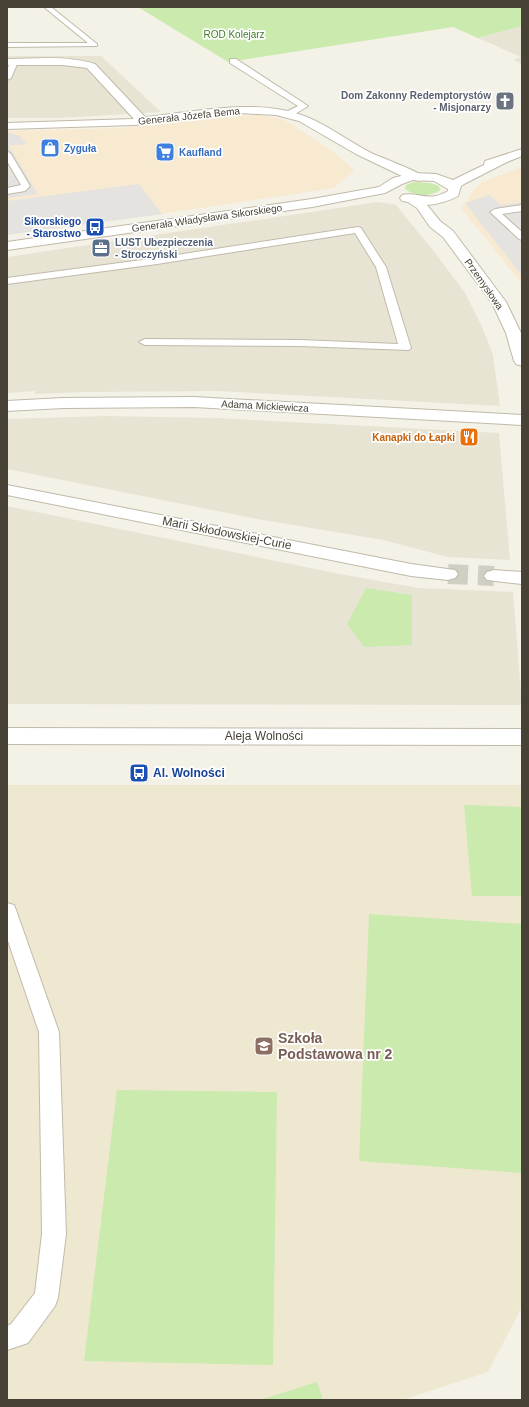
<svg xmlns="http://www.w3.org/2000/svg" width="529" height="1407" font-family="Arial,sans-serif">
	<rect width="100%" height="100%" fill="#f4f1e7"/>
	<!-- residential -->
	<g fill="#e8e4d4">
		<polygon points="522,26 522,64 513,60 521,57 478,38"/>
		<polygon points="7,56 101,56 161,112 61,118 7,118"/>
		<polygon points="378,202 396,205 436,254 465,293 483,329 493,355 500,406 217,391 86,392 35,394 35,391 7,393 7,257"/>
		<polygon points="106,416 217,418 499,433 510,560 448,557 383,540 257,519 7,469 7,419"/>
		<polygon points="7,506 340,574 418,588 513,592 522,705 7,704"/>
	</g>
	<!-- commercial -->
	<g fill="#f7ead1">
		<polygon points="258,115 281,119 288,122 335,153 354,170 334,188 162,214 7,235 7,131 121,128 218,117"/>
		<polygon points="522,167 522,284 461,208 475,188 482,182"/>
	</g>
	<!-- education -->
	<polygon fill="#eee8d0" points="7,785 522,785 522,1307 488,1372 402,1400 7,1400"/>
	<!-- green -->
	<g fill="#caeaae">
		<polygon points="138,7 522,7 522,26 478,38 453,27 228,62"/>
		<path d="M414,182L430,183L439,186L440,190C432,197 414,196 405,189L406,185Z"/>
		<polygon points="366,588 412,595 412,645 364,647 347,624"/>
		<polygon points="464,805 522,807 522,896 472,896"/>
		<polygon points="369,914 522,924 522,1173 359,1161"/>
		<polygon points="117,1090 277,1092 273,1365 84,1361"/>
		<polygon points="317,1382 323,1400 260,1400"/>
	</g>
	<!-- parking -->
	<g fill="#e5e3df">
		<polygon points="7,132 20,136 26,144 9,146 38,194 7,198"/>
		<polygon points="139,184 162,214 7,235 7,201"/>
		<polygon points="489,195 501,205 522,202 522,276 465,203"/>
	</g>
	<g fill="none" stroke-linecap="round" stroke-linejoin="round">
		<!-- minor-tunnel -->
		<polyline stroke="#d1cec3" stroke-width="20" stroke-dasharray="20 10" stroke-linecap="butt" points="448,574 494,576"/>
		<!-- service casing -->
		<g stroke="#c0baa9" stroke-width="2">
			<g id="service">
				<polygon points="44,7 51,7 97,44 97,46 7,47 7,43 88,43"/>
				<polygon points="230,59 236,59 308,106 292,116 286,116 286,112 298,106 230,63"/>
				<polygon points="11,60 14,60 18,62 11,78 7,80 7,70"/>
				<polygon points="7,151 11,154 30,186 25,191 7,194 7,188 21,185 7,161"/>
				<polygon points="522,205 522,211 502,214 522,232 522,240 519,239 490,212 495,209"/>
				<polygon points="358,227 361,228 386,267 411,348 409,350 300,346 145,345 139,342 145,339 300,340 398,344 376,267 355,233 157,264 7,284 7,278 157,258"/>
				<polygon points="7,903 14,905 16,910 59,1032 66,1234 58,1298 55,1306 28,1343 7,1350 7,1326 11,1324 35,1293 42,1234 39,1032 7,938"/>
			</g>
		</g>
		<!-- minor casing -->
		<g stroke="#c0baa9" stroke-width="2">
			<g id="minor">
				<path d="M7,59C36,59 66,55 95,64L145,117C195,112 258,97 307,117C329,126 351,143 373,154C381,157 423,174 425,177L423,180L419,181L402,176L356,154L299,121L276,115L239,113L134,125L7,129V123L134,119L87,68L63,65H7Z"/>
				<polygon points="194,397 522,415 522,425 194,407 63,408 7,411 7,401 63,398"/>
				<polygon points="7,485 411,564 455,570 458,574 455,578 448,580 411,576 7,495"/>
				<polygon points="494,570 522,572 522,584 487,580 484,576 487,572"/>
			</g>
		</g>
		<!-- tertiary casing -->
		<g stroke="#c0baa9" stroke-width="2">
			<g id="tertiary">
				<path d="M522,149V156L507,162L464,184L461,186L458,196C449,201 438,204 427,205L440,221L453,231L506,302L522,335V366L516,364L514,361L506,333L492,303L443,237L430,227L417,208L408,202L402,201L400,198L402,195C418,191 428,203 448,191V189L434,181L413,180L402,184L385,193L312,207L7,250V242L312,199L379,187L393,178L413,173L436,174L453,180L484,165L485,161Z"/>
				<polygon points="7,728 522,729 522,745 7,744"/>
			</g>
		</g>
		<!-- service -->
		<use href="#service" fill="#fff" fill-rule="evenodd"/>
		<!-- minor -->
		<use href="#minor" fill="#fff" fill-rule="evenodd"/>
		<!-- tertiary -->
		<use href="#tertiary" fill="#fff" fill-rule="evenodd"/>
	</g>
	<!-- icons -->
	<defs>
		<g id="church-square" transform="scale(1)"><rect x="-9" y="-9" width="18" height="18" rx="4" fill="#6b7280" stroke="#fff"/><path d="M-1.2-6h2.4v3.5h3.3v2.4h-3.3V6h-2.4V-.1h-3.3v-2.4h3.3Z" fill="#fff"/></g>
		<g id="shop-square" transform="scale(1)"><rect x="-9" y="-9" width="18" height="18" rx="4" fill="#3f7fe0" stroke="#fff"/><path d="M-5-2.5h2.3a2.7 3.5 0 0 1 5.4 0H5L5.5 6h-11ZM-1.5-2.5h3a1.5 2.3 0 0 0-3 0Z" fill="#fff"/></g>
		<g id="supermarket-square" transform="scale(1)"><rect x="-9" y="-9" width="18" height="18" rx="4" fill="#3f7fe0" stroke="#fff"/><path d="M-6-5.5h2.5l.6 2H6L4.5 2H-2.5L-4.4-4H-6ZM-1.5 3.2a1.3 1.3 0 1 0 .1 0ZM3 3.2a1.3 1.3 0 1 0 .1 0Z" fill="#fff"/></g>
		<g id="bus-square" transform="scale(1)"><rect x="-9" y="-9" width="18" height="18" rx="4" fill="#1a4fb4" stroke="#fff"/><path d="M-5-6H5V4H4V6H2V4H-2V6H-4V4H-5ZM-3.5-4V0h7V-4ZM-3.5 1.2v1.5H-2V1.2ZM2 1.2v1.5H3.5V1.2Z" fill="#fff"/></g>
		<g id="office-square" transform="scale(1)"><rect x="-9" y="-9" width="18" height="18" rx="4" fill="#5c6f8a" stroke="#fff"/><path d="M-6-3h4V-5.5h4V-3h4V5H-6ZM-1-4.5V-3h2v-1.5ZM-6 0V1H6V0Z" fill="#fff"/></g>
		<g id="restaurant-square" transform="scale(1)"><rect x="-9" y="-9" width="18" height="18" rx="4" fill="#e8710a" stroke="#fff"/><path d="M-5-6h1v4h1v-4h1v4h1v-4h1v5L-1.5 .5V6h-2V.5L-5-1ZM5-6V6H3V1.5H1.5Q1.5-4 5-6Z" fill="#fff"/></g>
		<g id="school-square" transform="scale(1)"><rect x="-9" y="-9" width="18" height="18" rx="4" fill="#8d6e63" stroke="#fff"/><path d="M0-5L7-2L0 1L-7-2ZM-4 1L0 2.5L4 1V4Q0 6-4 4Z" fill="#fff"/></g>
	</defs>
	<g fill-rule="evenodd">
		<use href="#church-square" x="505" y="101"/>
		<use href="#shop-square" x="50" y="148"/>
		<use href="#supermarket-square" x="165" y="152"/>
		<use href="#bus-square" x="95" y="227"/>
		<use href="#office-square" x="101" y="248"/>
		<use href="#restaurant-square" x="469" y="437"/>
		<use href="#bus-square" x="139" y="773"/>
		<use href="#school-square" x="264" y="1046"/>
	</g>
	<g text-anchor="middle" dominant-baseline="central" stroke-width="3.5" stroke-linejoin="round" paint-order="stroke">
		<!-- far-park labels -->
		<g font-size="10" fill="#407c26" stroke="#fff">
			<text x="234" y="34">ROD Kolejarz</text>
		</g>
		<!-- far-worship labels -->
		<g font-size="10" font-weight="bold" fill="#5b616d" stroke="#fff" text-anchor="end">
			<text x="491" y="95">Dom Zakonny Redemptorystów<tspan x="491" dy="12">- Misjonarzy</tspan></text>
		</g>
		<!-- far-street labels -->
		<g font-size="10" fill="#474235" stroke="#fff">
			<text transform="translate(189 116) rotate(-6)">Generała Józefa Bema</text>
			<text transform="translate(207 218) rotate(-8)">Generała Władysława Sikorskiego</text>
			<text transform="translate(484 284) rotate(55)">Przemysłowa</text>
			<text transform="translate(265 406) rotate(3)">Adama Mickiewicza</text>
		</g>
		<!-- far-shop labels -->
		<g font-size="10" font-weight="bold" fill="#366cbe" stroke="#fff" text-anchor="start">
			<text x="64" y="148">Zyguła</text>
			<text x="179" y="152">Kaufland</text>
		</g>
		<!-- far-transit labels -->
		<g font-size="10" font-weight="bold" fill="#164399" stroke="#fff" text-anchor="end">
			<text x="81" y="221">Sikorskiego<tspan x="81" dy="12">- Starostwo</tspan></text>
		</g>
		<!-- far-service labels -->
		<g font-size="10" font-weight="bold" fill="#4e5e75" stroke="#fff" text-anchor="start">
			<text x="115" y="242">LUST Ubezpieczenia<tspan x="115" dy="12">- Stroczyński</tspan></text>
		</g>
		<!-- far-food labels -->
		<g font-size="10" font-weight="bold" fill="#c56008" stroke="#fff" text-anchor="end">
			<text x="455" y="437">Kanapki do Łapki</text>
		</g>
		<!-- street labels -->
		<g font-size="12" fill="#474235" stroke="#fff">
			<text transform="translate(227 533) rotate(11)">Marii Skłodowskiej-Curie</text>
			<text x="264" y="736">Aleja Wolności</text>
		</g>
		<!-- transit labels -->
		<g font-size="12" font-weight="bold" fill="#164399" stroke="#fff" text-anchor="start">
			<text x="153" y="773">Al. Wolności</text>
		</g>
		<!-- near-education labels -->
		<g font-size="14" font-weight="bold" fill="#785e54" stroke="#fff" text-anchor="start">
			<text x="278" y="1038">Szkoła<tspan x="278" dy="16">Podstawowa nr 2</tspan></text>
		</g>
	</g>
	<!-- border -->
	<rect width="529" height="1407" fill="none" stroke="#474235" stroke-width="16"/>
</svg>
